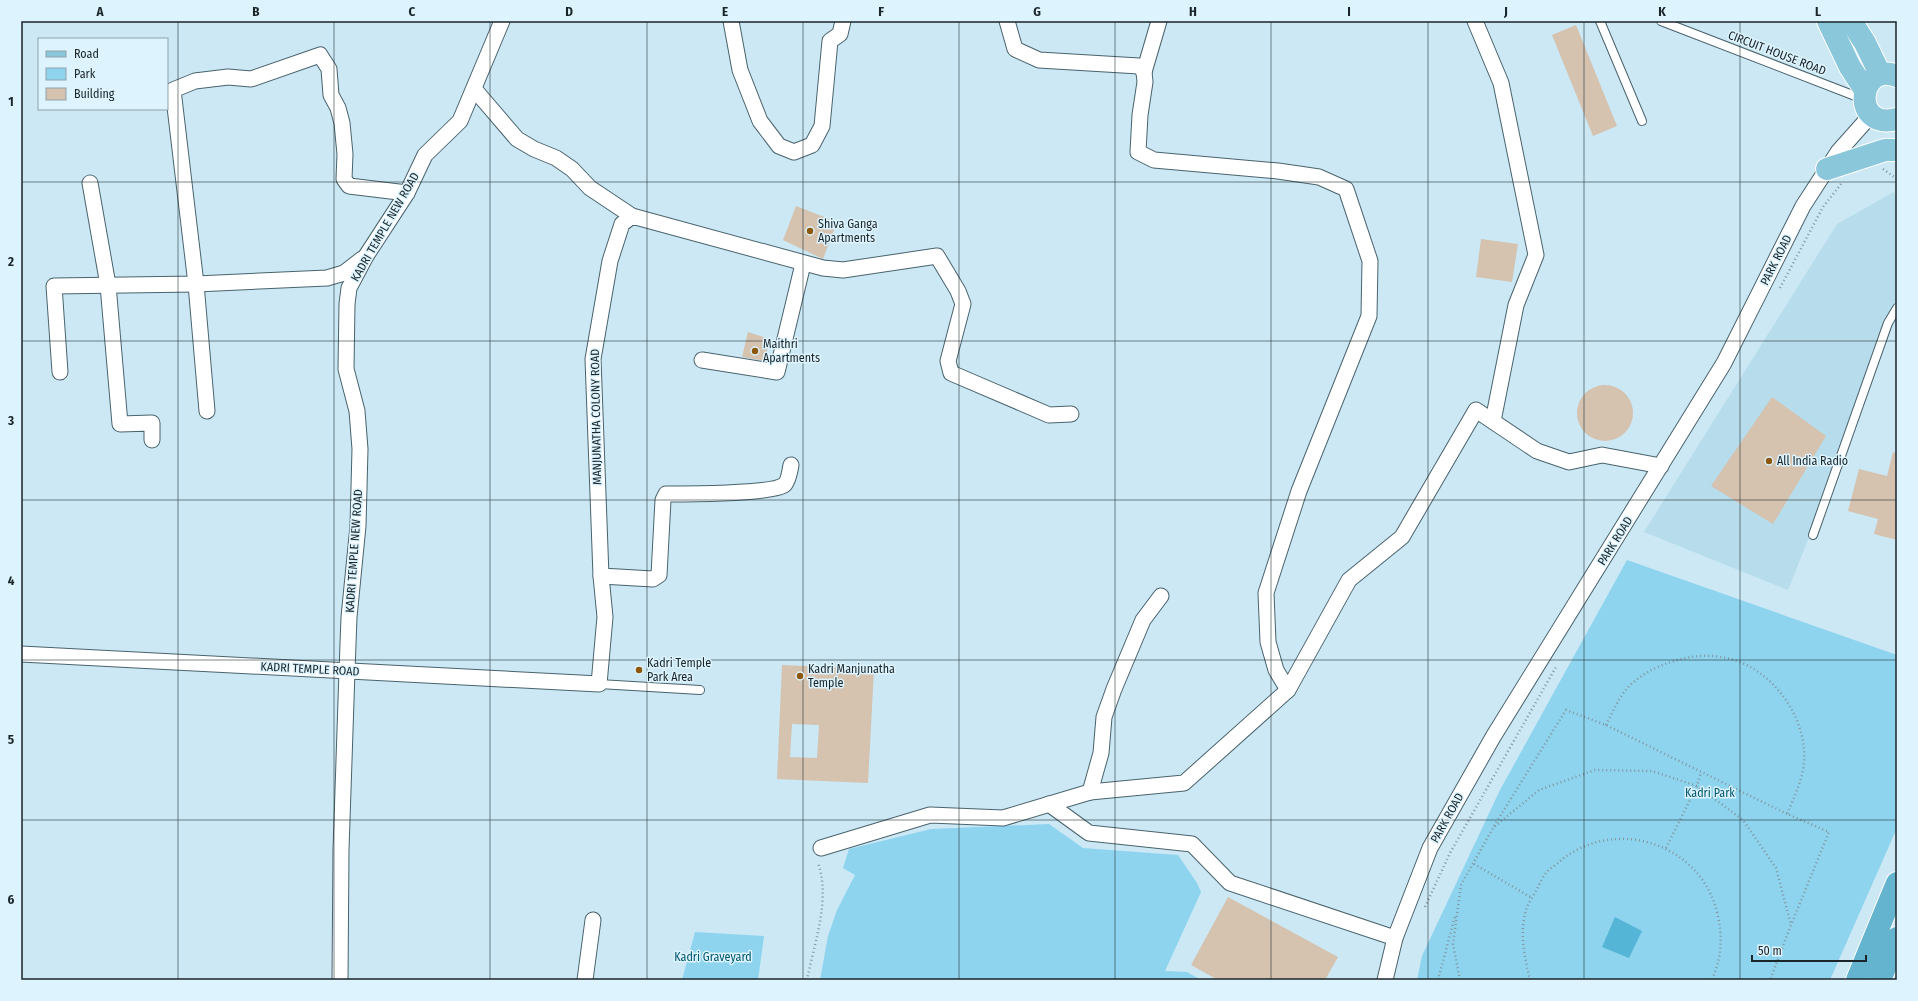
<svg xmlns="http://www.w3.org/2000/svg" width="1918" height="1001" font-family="'Fira Sans Condensed',sans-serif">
	<rect width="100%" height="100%" fill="#cbe8f4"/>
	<!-- built -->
	<polygon fill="#b7dceb" points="1894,192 1897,201 1897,316 1788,590 1644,532 1837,224"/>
	<!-- green -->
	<g fill="#8ed4ef">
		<polygon points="1627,560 1897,655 1897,828 1830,980 1417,980 1422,956 1500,790"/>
		<polygon points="1049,824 1083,848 1178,855 1197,883 1201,892 1165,971 1187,972 1201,980 820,980 828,936 837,910 855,875 843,868 849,849 931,829"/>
		<polygon points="695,932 764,936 758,980 682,980"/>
	</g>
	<!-- water -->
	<polygon fill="#54b5d7" points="1615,917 1642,931 1629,958 1602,947"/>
	<!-- building -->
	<g fill="#d5c2af" fill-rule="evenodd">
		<polygon points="1576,25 1617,126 1593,136 1552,35"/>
		<polygon points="796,206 837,222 823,259 783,240"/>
		<polygon points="1481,239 1518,244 1512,282 1476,277"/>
		<polygon points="748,332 769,339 765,361 742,357"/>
		<circle cx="1605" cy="413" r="28"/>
		<polygon points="1772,397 1826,436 1773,524 1711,486"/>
		<polygon points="1893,452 1897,453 1897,540 1874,534 1878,519 1848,511 1859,469 1887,476"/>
		<path d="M782,665L874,669L868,783L777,779ZM792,724L819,725L817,758L790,757Z"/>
		<polygon points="1228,897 1338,957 1325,980 1218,980 1191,965"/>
	</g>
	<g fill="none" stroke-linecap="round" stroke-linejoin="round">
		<!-- service casing -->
		<g stroke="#49636d" stroke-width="10">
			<g id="service">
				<polyline points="1600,21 1642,121"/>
				<polyline points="1661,21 1863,99"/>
				<polyline points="1813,535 1888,323 1897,308"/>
				<polyline points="599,684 700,690"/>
			</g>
		</g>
		<!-- minor casing -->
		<g stroke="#49636d" stroke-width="17">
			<g id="minor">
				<polyline points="731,21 740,70 760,121 779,146 794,152 812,145 822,126 830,41 840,34 843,21"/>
				<polyline points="1007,21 1015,49 1039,60 1139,66 1144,72 1145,82 1140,115 1138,152 1154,160 1278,171 1319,177 1346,189 1370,261 1369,316 1299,491 1266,593 1268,642 1276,670 1288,690"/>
				<polyline points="1475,21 1501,83 1536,255 1516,305 1493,421"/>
				<polyline points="1144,72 1159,21"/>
				<polyline points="475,90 517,139 534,149 556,158 572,169 590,188 632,216"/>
				<polyline points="90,183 108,285 120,424 152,423 152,440"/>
				<polyline points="702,360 777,372 803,264"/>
				<polyline points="60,372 54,286 196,284 327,278 344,273 362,259"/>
				<polyline points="207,411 196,284 173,90 195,81 228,77 251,79 320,55 329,69 331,95 338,108 342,123 345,154 344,179 349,186 407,193"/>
				<path d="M601,576L653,579L659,575L663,500L666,494C685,494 772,494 784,485C788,482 790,471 791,465"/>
				<polyline points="21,654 599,684 605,617 601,576 593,359 610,261 622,224 632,216 823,268 843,270 937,256 958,291 963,304 948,361 951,373 1049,415 1071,414"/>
				<polyline points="1090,792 1184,783 1288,690 1349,580 1402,537 1476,410 1537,451 1569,462 1602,455 1661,466"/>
				<polyline points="1049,804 1089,833 1192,844 1230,883 1395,938"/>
				<polyline points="821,848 930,815 1003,818 1090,792 1101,753 1104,717 1114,689 1143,620 1161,596"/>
				<polyline points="340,980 341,850 347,671 349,617 358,526 360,449 357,411 346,369 347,304 349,288 366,256 407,193 425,155 460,121 502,21"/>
				<polyline points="585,980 593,920"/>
				<polyline points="1385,980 1395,938 1430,848 1493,737 1724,363 1803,206 1838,152 1871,115"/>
			</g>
		</g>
		<!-- primary casing -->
		<g stroke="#fff" stroke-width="24">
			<g id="primary">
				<polyline points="1828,21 1850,67 1865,90"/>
				<polyline points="1851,21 1865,43 1880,74"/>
				<path d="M1897,76C1858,60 1850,131 1897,119"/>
				<polyline points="1827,169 1885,150 1897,150"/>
			</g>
		</g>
		<!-- trunk casing -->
		<g stroke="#fff" stroke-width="24">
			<g id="trunk">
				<polyline points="1857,980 1897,883"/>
				<polyline points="1880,980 1897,938"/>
			</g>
		</g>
		<!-- path -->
		<g stroke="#80969e" stroke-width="2.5" stroke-dasharray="1 3" stroke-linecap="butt">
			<polyline points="1883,169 1897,179"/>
			<polyline points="1780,288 1823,207 1841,184"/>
			<path d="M1606,725C1612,714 1617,701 1625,691C1635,678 1653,668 1668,663C1685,657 1703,654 1721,657C1765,663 1801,707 1804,750C1806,773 1796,793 1787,814L1829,832L1791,925L1770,980"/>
			<polyline points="1494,826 1566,710 1606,725 1787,814"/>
			<polyline points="1666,848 1697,786 1701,772"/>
			<polyline points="1474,864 1532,898"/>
			<polyline points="1425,907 1450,853 1556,667"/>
			<path d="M807,980C814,943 831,900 818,863"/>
			<polyline points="1438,980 1455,916"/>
			<polyline points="1460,980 1453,944 1461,885 1493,828 1539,790 1595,770 1652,771 1697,786 1743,820 1776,868 1791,925"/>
			<path d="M1531,980L1529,976C1524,953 1519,930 1527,907C1529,902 1533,896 1536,891C1539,885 1542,878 1546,873C1550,868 1556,865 1560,861C1615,816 1700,843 1717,912C1723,938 1722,956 1712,980"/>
		</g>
		<!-- service -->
		<use href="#service" stroke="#fff" stroke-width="8"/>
		<!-- minor -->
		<use href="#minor" stroke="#fff" stroke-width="15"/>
		<!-- primary -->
		<use href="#primary" stroke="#8bc7db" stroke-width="22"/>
		<!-- trunk -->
		<use href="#trunk" stroke="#64b4cf" stroke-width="22"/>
	</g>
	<!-- grid -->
	<path fill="none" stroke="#1a2529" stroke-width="1" stroke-opacity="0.55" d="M178,21V980M334,21V980M490,21V980M647,21V980M803,21V980M959,21V980M1115,21V980M1271,21V980M1428,21V980M1584,21V980M1740,21V980M21,182H1897M21,341H1897M21,500H1897M21,660H1897M21,820H1897"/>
	<!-- markers -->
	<g fill="#8e580c" stroke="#ddf4fe" stroke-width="1.5">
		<circle cx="810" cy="231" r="4"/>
		<circle cx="755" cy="351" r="4"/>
		<circle cx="1769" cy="461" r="4"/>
		<circle cx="639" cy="670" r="4"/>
		<circle cx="800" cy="676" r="4"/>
	</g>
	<g text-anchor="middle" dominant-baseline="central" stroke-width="3" stroke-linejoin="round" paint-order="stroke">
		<!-- street labels -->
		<g font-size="12" fill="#1a2529" stroke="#ddf4fe">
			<text transform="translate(1777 53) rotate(21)">CIRCUIT HOUSE ROAD</text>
			<text transform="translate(385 227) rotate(-60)">KADRI TEMPLE NEW ROAD</text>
			<text transform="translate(1776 260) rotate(-63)">PARK ROAD</text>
			<text transform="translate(596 417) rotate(-91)">MANJUNATHA COLONY ROAD</text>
			<text transform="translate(1615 541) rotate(-58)">PARK ROAD</text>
			<text transform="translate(354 551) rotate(-86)">KADRI TEMPLE NEW ROAD</text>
			<text transform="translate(310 669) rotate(3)">KADRI TEMPLE ROAD</text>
			<text transform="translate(1447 818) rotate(-61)">PARK ROAD</text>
		</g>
		<!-- poi labels -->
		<g font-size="12" fill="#1a2529" stroke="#ddf4fe" text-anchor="start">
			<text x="818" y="224">Shiva Ganga<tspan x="818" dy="14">Apartments</tspan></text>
			<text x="763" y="344">Maithri<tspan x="763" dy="14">Apartments</tspan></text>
			<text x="1777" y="461">All India Radio</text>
			<text x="647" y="663">Kadri Temple<tspan x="647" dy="14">Park Area</tspan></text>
			<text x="808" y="669">Kadri Manjunatha<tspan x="808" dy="14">Temple</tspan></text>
		</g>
		<!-- park labels -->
		<g font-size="12" fill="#01576f" stroke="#ddf4fe">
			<text x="1710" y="793">Kadri Park</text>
			<text x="713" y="957">Kadri Graveyard</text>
		</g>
	</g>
	<!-- border -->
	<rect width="1918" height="1001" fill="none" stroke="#ddf4fe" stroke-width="44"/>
	<!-- legend -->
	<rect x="38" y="38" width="130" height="72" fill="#ddf4fe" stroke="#8fa1a9"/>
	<rect x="46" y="51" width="20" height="6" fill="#8bc7db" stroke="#8fa1a9"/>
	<text x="74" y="58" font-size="12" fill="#1a2529">Road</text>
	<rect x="46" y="68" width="20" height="12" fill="#8ed4ef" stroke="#8fa1a9"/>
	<text x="74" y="78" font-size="12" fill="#1a2529">Park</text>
	<rect x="46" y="88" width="20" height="12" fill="#d5c2af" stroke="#8fa1a9"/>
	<text x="74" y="98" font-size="12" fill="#1a2529">Building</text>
	<!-- scale -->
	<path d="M1752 955v6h114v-6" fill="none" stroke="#1a2529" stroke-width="2"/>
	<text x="1758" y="955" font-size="12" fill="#1a2529" stroke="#ddf4fe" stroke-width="3" paint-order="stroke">50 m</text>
	<rect x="22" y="22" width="1874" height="957" fill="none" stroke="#1a2529" stroke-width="1.5"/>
	<g font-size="13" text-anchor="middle" font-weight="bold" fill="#1a2529">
		<text x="100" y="16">A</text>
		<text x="256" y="16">B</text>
		<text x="412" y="16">C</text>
		<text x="569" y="16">D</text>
		<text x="725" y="16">E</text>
		<text x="881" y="16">F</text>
		<text x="1037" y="16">G</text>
		<text x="1193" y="16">H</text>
		<text x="1349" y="16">I</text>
		<text x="1506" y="16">J</text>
		<text x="1662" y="16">K</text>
		<text x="1818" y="16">L</text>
		<text x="11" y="106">1</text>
		<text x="11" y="266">2</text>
		<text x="11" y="425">3</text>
		<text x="11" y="585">4</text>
		<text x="11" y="744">5</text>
		<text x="11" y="904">6</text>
	</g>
</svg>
